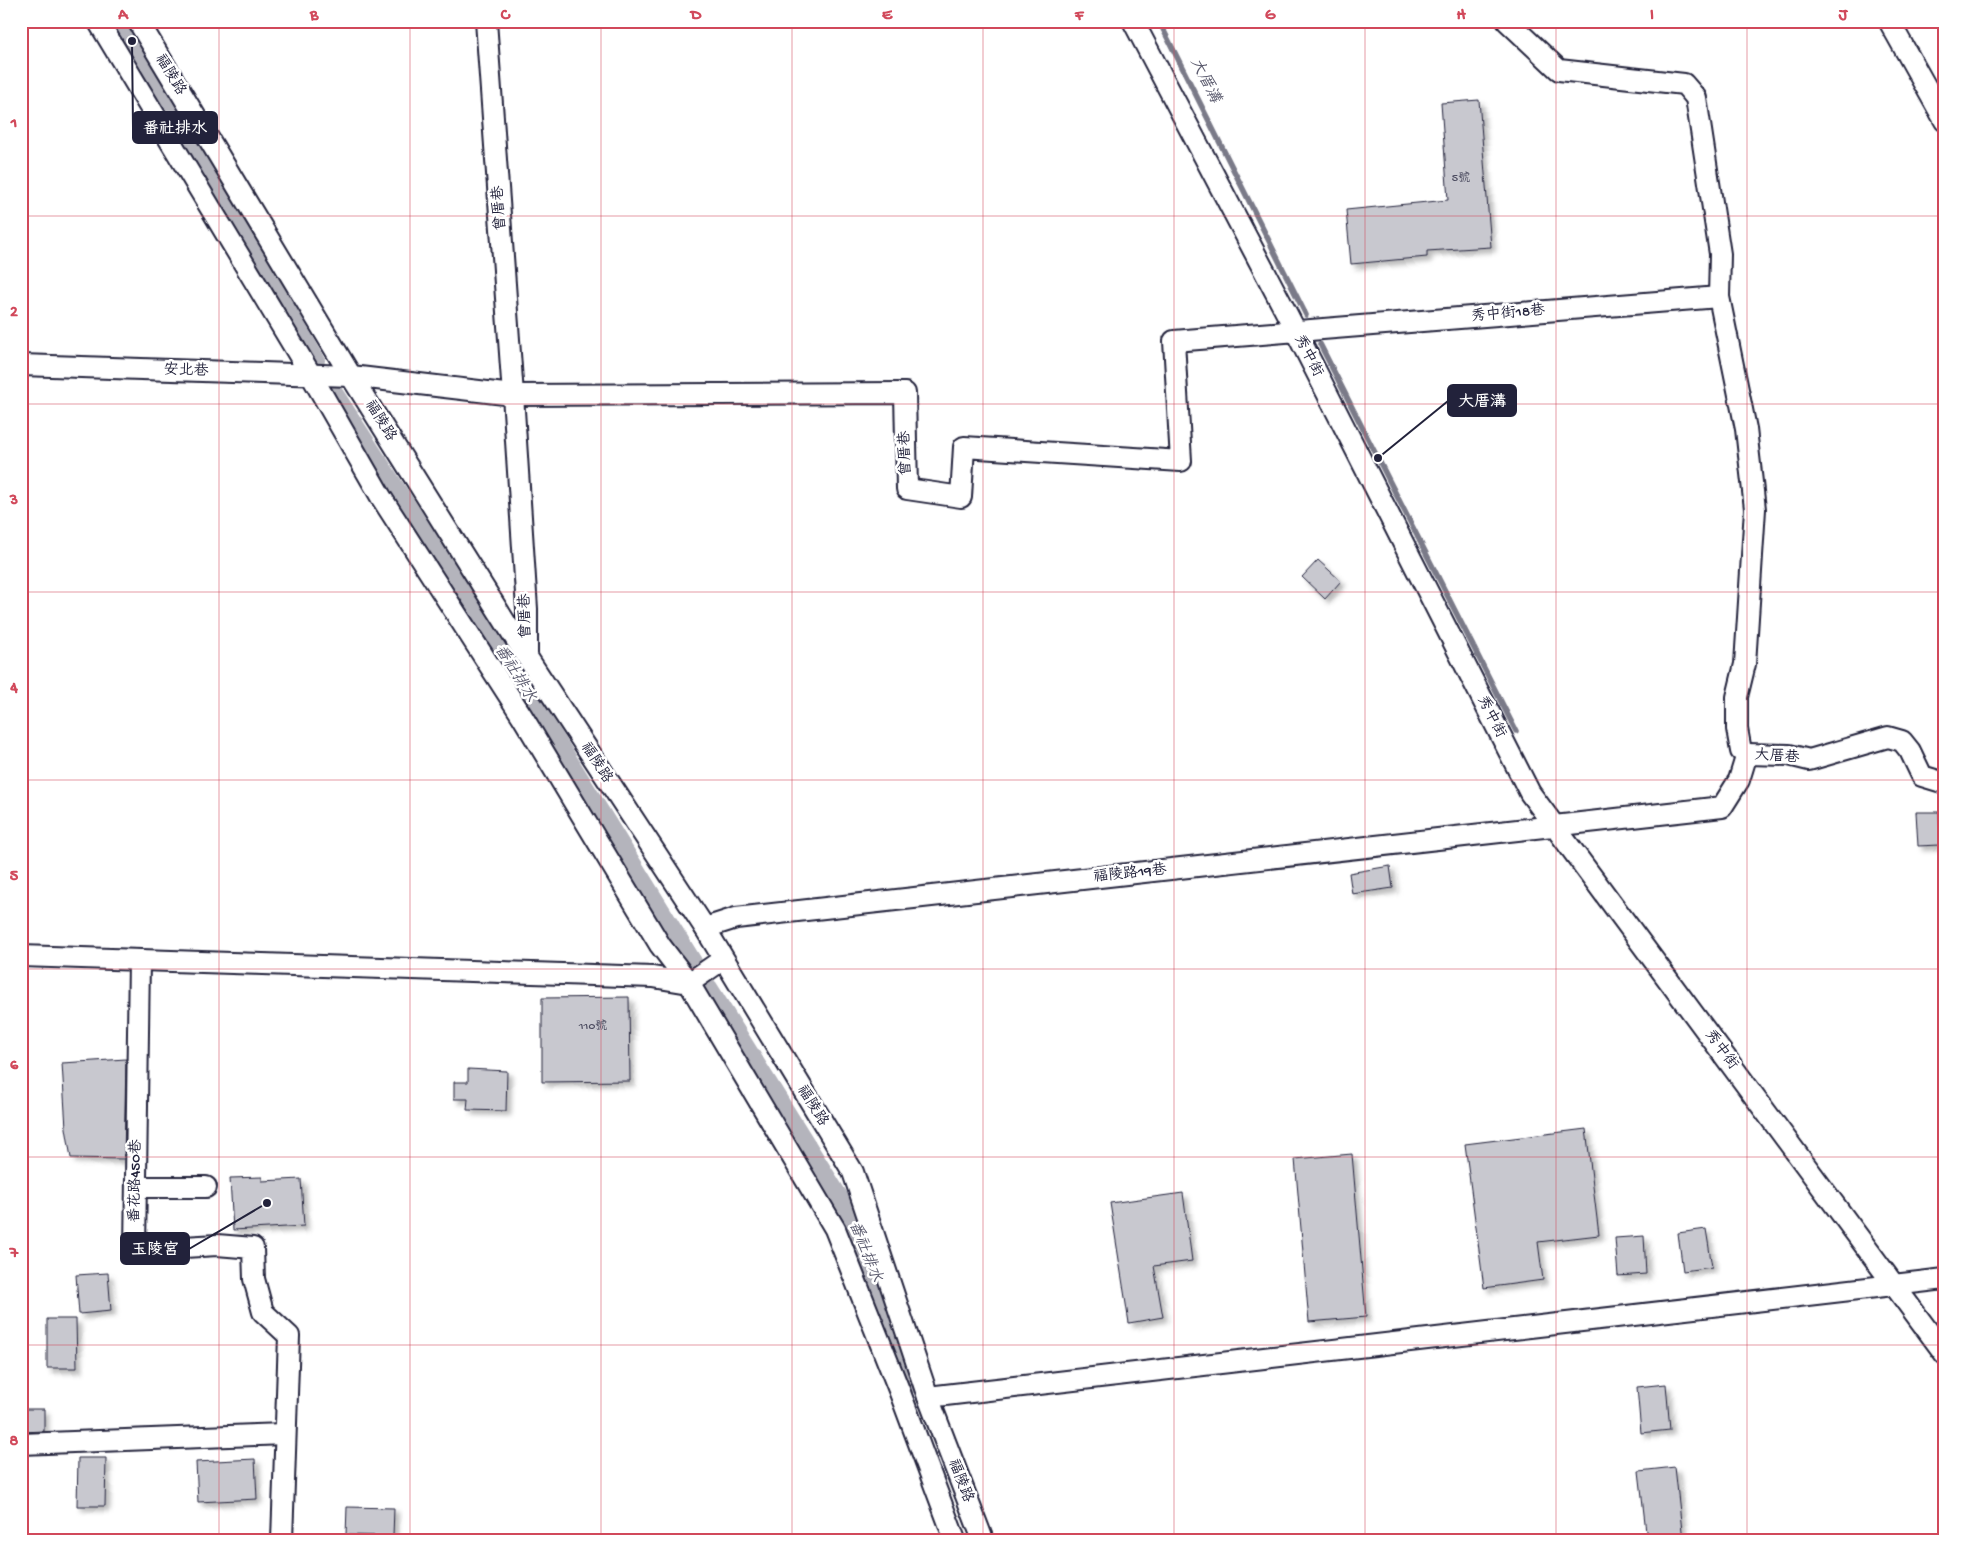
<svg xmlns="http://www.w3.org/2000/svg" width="1966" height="1561" font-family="'Gochi Hand','LXGW WenKai TC',sans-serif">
	<defs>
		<filter id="shadow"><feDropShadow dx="4.5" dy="4.5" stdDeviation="2.5" flood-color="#0004"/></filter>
	</defs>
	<rect width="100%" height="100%" fill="#fff"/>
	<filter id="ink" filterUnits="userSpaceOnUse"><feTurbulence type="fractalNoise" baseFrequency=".02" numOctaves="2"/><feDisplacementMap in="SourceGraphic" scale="10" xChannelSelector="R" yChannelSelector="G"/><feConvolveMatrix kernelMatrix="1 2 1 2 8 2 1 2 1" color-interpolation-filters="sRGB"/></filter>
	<g filter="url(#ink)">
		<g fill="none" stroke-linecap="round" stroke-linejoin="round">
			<!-- stream -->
			<g stroke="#7a7a88" stroke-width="5.5">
				<polyline points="1159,21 1306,315"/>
				<polyline points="1320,344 1516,731"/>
			</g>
			<!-- canal -->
			<g stroke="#b4b4bc" stroke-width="20">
				<polyline points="120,21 315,360"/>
				<polyline points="331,390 497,646 692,962"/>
				<polyline points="708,988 855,1224 914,1383"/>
			</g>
		</g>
		<!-- building -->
		<g fill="#c8c8cf" stroke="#22223b" filter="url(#shadow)">
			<polygon points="1479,100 1491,247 1427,251 1427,257 1351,264 1346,210 1448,200 1441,103"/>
			<polygon points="1318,560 1341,581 1325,599 1302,577"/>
			<polygon points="1916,812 1939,812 1940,845 1918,846"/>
			<polygon points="1390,866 1393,888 1352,894 1349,873"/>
			<polygon points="629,997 630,1081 542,1082 542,998"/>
			<polygon points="126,1059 124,1159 71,1158 66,1128 62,1063"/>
			<polygon points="468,1069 507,1071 506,1111 467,1110 468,1099 454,1099 454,1082 468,1082"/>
			<polygon points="1586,1129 1599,1235 1538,1242 1543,1280 1484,1288 1465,1144"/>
			<polygon points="1352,1154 1366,1317 1309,1322 1295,1159"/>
			<polygon points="262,1177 262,1181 301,1179 304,1226 233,1230 230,1178"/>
			<polygon points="1183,1193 1192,1261 1154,1266 1163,1317 1129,1323 1110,1203"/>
			<polygon points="1706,1229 1712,1267 1683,1271 1678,1233"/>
			<polygon points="1644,1236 1646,1274 1618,1276 1615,1238"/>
			<polygon points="108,1273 111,1311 79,1314 76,1275"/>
			<polygon points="47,1319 76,1319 77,1368 47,1368"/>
			<polygon points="1666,1384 1670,1430 1641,1433 1637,1387"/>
			<polygon points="21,1409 44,1409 44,1431 21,1432"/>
			<polygon points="78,1458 106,1458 105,1506 77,1506"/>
			<polygon points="255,1459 257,1499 198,1502 196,1462"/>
			<polygon points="1675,1467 1683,1540 1647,1540 1639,1471"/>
			<polygon points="347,1507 394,1508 393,1536 346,1535"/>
		</g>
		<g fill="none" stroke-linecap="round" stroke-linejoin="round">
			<!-- minor casing -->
			<g stroke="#22223b" stroke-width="24">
				<g id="minor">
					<polyline points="98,21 311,375 381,497 522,716 660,945 689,983 835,1229 899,1390 955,1540"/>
					<polyline points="138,21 351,376 527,657 705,928 853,1172 928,1397 983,1540"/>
					<polyline points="486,21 513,395 527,609 527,657"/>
					<polyline points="1133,21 1288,316 1530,793 1945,1354"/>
					<polyline points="1507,21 1559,70 1684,84 1696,98 1720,254 1719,297 1746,429 1755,509 1745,664 1737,697 1737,729 1741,751 1747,754"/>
					<polyline points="1889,21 1945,121"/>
					<polyline points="21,365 351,376 513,395 905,393 907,489 961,497 964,447 1181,461 1174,341 1719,297"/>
					<polyline points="705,928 736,918 1722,807 1739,780 1747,754 1789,755 1809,760 1888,737 1902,741 1910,751 1922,776 1945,783"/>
					<polyline points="21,956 653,977 689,983 722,960"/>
					<polyline points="139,960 135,1250 217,1245 253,1248 254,1279 263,1312 289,1336 282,1540"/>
					<polyline points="136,1187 206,1187"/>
					<polyline points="928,1397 1945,1279"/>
					<polyline points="21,1444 284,1434"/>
				</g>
			</g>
			<!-- minor -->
			<use href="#minor" stroke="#fff" stroke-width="20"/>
		</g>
	</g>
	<!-- grid -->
	<path fill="none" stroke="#d1495b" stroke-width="1" stroke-opacity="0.55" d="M219,21V1540M410,21V1540M601,21V1540M792,21V1540M983,21V1540M1174,21V1540M1365,21V1540M1556,21V1540M1747,21V1540M21,216H1945M21,404H1945M21,592H1945M21,780H1945M21,969H1945M21,1157H1945M21,1345H1945"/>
	<g text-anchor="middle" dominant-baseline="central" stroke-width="5" stroke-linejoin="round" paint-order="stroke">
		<!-- number labels -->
		<g font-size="12" fill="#4c4c60">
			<text x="1461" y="179">5號</text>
			<text x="593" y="1027">110號</text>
		</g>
		<!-- street labels -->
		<g font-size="15" fill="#22223b" stroke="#fff">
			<text transform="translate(170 75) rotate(59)">福陵路</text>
			<text transform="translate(500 208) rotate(-94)">曾厝巷</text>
			<text transform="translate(1508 314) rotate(-5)">秀中街18巷</text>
			<text transform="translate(1308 356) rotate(63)">秀中街</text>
			<text transform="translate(186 371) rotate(2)">安北巷</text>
			<text transform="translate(380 421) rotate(58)">福陵路</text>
			<text transform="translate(906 453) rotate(-92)">曾厝巷</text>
			<text transform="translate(526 616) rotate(-91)">曾厝巷</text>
			<text transform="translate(1491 717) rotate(63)">秀中街</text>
			<text transform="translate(1777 757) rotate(4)">大厝巷</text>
			<text transform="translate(596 763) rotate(57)">福陵路</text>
			<text transform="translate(1130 874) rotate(-6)">福陵路19巷</text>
			<text transform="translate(1721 1050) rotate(54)">秀中街</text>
			<text transform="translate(812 1106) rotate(58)">福陵路</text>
			<text transform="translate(136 1181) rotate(-89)">番花路450巷</text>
			<text transform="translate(960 1481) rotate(69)">福陵路</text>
		</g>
		<!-- water labels -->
		<g font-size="16" font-style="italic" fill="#5c5c6f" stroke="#fff">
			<text transform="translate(1204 81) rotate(63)">大厝溝</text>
			<text transform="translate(514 674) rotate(58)">番社排水</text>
			<text transform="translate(864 1252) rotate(68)">番社排水</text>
		</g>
	</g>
	<!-- callouts -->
	<path fill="none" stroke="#22223b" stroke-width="2" d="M132 41L133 128M1378 458L1448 401M267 1203L189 1249"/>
	<g fill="#22223b" stroke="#fff" stroke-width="2">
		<circle cx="132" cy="41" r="5"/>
		<circle cx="1378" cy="458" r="5"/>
		<circle cx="267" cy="1203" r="5"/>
	</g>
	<g fill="#22223b" stroke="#22223b" stroke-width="2">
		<rect x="133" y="112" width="84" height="31" rx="5"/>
		<rect x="1448" y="385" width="68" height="31" rx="5"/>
		<rect x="121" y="1233" width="68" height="31" rx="5"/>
	</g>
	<g font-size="16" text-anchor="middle" font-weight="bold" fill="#fff">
		<text x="175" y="133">番社排水</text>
		<text x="1482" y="406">大厝溝</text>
		<text x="155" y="1254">玉陵宮</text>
	</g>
	<!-- margin -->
	<rect width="1966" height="1561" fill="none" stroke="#fff" stroke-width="55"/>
	<rect x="28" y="28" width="1910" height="1506" fill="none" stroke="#d1495b" stroke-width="2"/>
	<g font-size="16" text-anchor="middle" font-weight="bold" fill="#d1495b">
		<text x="123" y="19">A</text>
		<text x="314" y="19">B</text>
		<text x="505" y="19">C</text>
		<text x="696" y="19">D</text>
		<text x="887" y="19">E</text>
		<text x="1079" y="19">F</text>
		<text x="1270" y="19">G</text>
		<text x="1461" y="19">H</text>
		<text x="1652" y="19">I</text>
		<text x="1843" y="19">J</text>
		<text x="14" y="127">1</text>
		<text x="14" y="316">2</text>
		<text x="14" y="504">3</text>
		<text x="14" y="692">4</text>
		<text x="14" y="880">5</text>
		<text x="14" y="1069">6</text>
		<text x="14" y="1257">7</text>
		<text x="14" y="1445">8</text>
	</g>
</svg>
